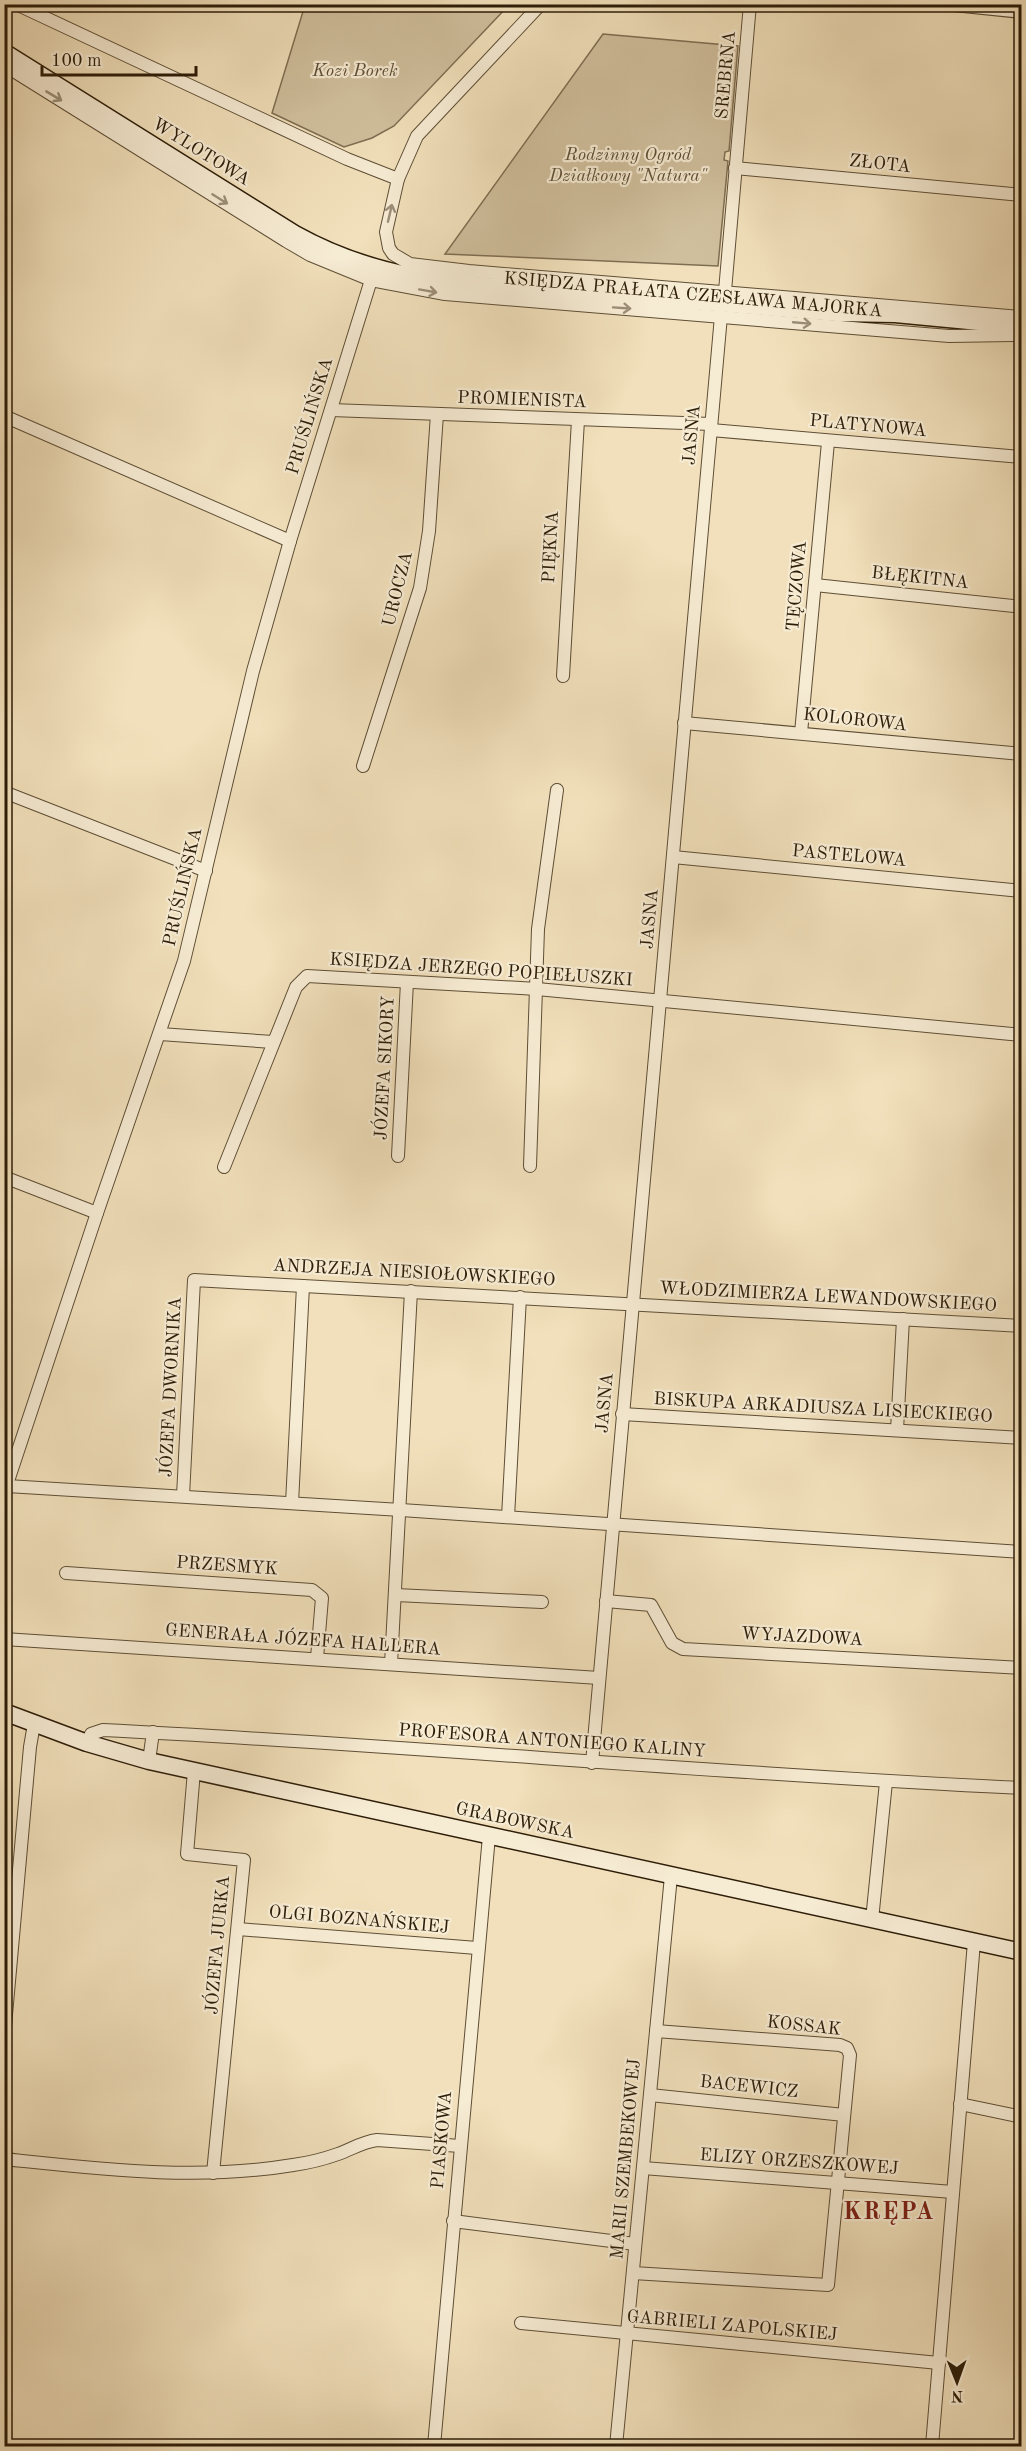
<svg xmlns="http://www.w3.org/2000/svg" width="1026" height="2451" font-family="'Old Standard TT',serif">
	<rect width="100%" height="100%" fill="#f1e0bb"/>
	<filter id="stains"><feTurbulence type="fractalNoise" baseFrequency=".00333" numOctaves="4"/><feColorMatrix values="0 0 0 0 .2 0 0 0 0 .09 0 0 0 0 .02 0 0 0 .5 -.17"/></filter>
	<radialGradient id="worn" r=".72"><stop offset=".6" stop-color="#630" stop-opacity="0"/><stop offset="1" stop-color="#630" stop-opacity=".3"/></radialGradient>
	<!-- green -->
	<g fill="#d0bf9d" stroke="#7e6e52" stroke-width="1.5">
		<polygon points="305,5 305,4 509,5 394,126 372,138 344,147 272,113"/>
		<polygon points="603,34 738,46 729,151 725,152 724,160 728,161 718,266 445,254"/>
	</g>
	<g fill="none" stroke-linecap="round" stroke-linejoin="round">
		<!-- street casing -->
		<g stroke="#5e4e35" stroke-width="14">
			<g id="street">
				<polyline points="16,4 347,159 398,179"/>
				<polyline points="541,4 417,136 398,179 386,232 389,248 393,254 410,264 469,271 1022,317"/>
				<polyline points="944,4 1022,12"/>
				<polyline points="4,65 286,241 310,255 371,280 445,294 949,336 1014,335"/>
				<polyline points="735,168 1022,195"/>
				<polyline points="725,291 750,4"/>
				<polyline points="331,410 711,424"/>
				<polyline points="4,416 290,541"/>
				<polyline points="711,430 1022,457"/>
				<polyline points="815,585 1022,607"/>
				<polyline points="563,676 578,420"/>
				<polyline points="684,723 1022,754"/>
				<polyline points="801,733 828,442"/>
				<polyline points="363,766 420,588 429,531 437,414"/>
				<polyline points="4,792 206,871"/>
				<polyline points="673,857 1022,891"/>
				<polyline points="160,1034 273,1042"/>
				<polyline points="398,1156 407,982"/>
				<polyline points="530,1166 538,929 557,790"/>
				<polyline points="224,1167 296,987 307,976 537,989 1022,1035"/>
				<polyline points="4,1177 97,1213"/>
				<polyline points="622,1414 1022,1438"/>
				<polyline points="897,1430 903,1319"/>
				<polyline points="7,1486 401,1510 1022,1552"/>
				<polyline points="4,1493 97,1213 184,961 253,671 290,541 371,280"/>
				<polyline points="183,1496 194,1280 1022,1326"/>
				<polyline points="292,1503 303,1286"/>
				<polyline points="508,1517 520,1297"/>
				<polyline points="66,1573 312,1590 322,1598 317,1658"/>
				<polyline points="396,1595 542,1602"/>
				<polyline points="606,1601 651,1605 672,1643 683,1649 1022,1668"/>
				<polyline points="4,1639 599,1678"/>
				<polyline points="391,1664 411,1291"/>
				<path d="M87,1743L91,1734L103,1730C409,1745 715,1774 1022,1788"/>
				<polyline points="149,1761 153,1732"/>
				<polyline points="592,1763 721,316"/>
				<polyline points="194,1771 187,1854 244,1860 213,2173"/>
				<polyline points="872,1920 886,1782"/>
				<polyline points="238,1929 477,1948"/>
				<polyline points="4,2037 30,1747 34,1724"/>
				<polyline points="650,2095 844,2115"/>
				<polyline points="960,2104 1022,2117"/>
				<path d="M4,2159C101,2169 197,2181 293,2165C308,2163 324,2159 338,2154C352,2149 362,2142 377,2140L460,2146"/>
				<polyline points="643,2168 953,2192"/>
				<polyline points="453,2221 635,2244"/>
				<polyline points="633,2273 828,2285 850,2055 847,2048 840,2045 656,2031"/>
				<polyline points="521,2323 939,2363"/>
				<polyline points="434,2446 489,1836"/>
				<polyline points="616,2446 671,1876"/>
				<polyline points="932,2446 974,1942"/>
			</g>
		</g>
		<!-- secondary casing -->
		<g stroke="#2d1d08" stroke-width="19">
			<g id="secondary">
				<path d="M4,52L295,234C390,287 481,285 586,293C669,299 753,306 836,313L895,314L1022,326"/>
				<polyline points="4,1712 87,1743 149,1761 1022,1952"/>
			</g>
		</g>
		<!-- street -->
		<use href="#street" stroke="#f6ebd3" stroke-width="12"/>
		<!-- secondary -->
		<use href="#secondary" stroke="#f6ebd3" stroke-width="16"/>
	</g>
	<!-- one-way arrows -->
	<defs><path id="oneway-shaft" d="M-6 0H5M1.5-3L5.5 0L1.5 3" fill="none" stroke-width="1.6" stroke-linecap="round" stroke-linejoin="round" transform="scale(1.5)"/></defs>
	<g stroke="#9c8e78">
		<use href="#oneway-shaft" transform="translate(54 96) rotate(31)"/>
		<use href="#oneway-shaft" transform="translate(220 199) rotate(32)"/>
		<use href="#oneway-shaft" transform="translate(390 213) rotate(-77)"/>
		<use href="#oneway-shaft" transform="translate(428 291) rotate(10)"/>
		<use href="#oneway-shaft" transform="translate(622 308) rotate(4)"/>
		<use href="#oneway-shaft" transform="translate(802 323) rotate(5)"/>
	</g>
	<g text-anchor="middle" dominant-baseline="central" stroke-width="4.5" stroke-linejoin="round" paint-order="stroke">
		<!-- park labels -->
		<g font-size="18" font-style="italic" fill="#5e4e35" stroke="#f6ebd3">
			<text x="355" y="71">Kozi Borek</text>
			<text x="628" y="155">Rodzinny Ogród<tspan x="628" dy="21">Działkowy "Natura"</tspan></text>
		</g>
		<!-- street labels -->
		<g font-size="18" fill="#2d1d08" stroke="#f6ebd3">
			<text transform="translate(726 75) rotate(-85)">SREBRNA</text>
			<text transform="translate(201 152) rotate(32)">WYLOTOWA</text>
			<text transform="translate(880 164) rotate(6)">ZŁOTA</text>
			<text transform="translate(693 295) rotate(5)">KSIĘDZA PRAŁATA CZESŁAWA MAJORKA</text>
			<text transform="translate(522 400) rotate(2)">PROMIENISTA</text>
			<text transform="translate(310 416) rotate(-73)">PRUŚLIŃSKA</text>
			<text transform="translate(868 426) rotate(5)">PLATYNOWA</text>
			<text transform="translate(692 435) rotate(-85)">JASNA</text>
			<text transform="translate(551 547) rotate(-87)">PIĘKNA</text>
			<text transform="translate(920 578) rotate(6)">BŁĘKITNA</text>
			<text transform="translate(797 586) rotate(-85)">TĘCZOWA</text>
			<text transform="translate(398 589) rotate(-76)">UROCZA</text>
			<text transform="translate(855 720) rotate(6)">KOLOROWA</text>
			<text transform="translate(849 856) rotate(5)">PASTELOWA</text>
			<text transform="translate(183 887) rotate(-77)">PRUŚLIŃSKA</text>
			<text transform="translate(650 919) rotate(-85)">JASNA</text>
			<text transform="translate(481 970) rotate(4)">KSIĘDZA JERZEGO POPIEŁUSZKI</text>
			<text transform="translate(385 1068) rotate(-87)">JÓZEFA SIKORY</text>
			<text transform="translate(414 1273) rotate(3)">ANDRZEJA NIESIOŁOWSKIEGO</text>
			<text transform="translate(828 1297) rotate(3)">WŁODZIMIERZA LEWANDOWSKIEGO</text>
			<text transform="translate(171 1387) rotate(-87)">JÓZEFA DWORNIKA</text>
			<text transform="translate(605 1403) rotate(-85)">JASNA</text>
			<text transform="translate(823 1408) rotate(3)">BISKUPA ARKADIUSZA LISIECKIEGO</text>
			<text transform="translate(227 1566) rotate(4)">PRZESMYK</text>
			<text transform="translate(802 1637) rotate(3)">WYJAZDOWA</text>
			<text transform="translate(303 1640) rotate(4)">GENERAŁA JÓZEFA HALLERA</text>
			<text transform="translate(552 1741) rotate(4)">PROFESORA ANTONIEGO KALINY</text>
			<text transform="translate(515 1821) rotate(12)">GRABOWSKA</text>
			<text transform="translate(359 1920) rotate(5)">OLGI BOZNAŃSKIEJ</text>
			<text transform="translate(218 1945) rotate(-85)">JÓZEFA JURKA</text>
			<text transform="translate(804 2026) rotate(6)">KOSSAK</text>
			<text transform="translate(749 2087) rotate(6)">BACEWICZ</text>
			<text transform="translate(442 2140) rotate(-85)">PIASKOWA</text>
			<text transform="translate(626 2159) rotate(-85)">MARII SZEMBEKOWEJ</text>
			<text transform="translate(799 2162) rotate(4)">ELIZY ORZESZKOWEJ</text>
			<text transform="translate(732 2326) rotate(5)">GABRIELI ZAPOLSKIEJ</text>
		</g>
		<!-- district labels -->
		<g font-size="24" font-weight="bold" letter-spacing="1.5" fill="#7a1f14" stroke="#f6ebd3">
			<text x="889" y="2213">KRĘPA</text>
		</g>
	</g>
	<!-- margin -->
	<rect width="1026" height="2451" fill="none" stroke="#f1e0bb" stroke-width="24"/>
	<rect x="6" y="6" width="1014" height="2439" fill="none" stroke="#2d1d08" stroke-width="3"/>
	<rect x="12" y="12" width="1002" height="2427" fill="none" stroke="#2d1d08" stroke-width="1.5"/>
	<!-- north arrow -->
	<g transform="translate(957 2382) rotate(179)" stroke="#f6ebd3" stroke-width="4.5" paint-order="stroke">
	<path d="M0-4.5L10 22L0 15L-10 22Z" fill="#2d1d08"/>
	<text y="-9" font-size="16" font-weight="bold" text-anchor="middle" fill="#2d1d08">N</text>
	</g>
	<!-- scale -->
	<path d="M42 66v9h154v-9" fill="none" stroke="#2d1d08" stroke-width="3"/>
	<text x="51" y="66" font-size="18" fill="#2d1d08" stroke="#f6ebd3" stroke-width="4.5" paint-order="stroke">100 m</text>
	<rect width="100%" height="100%" filter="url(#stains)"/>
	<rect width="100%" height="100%" fill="url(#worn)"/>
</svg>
